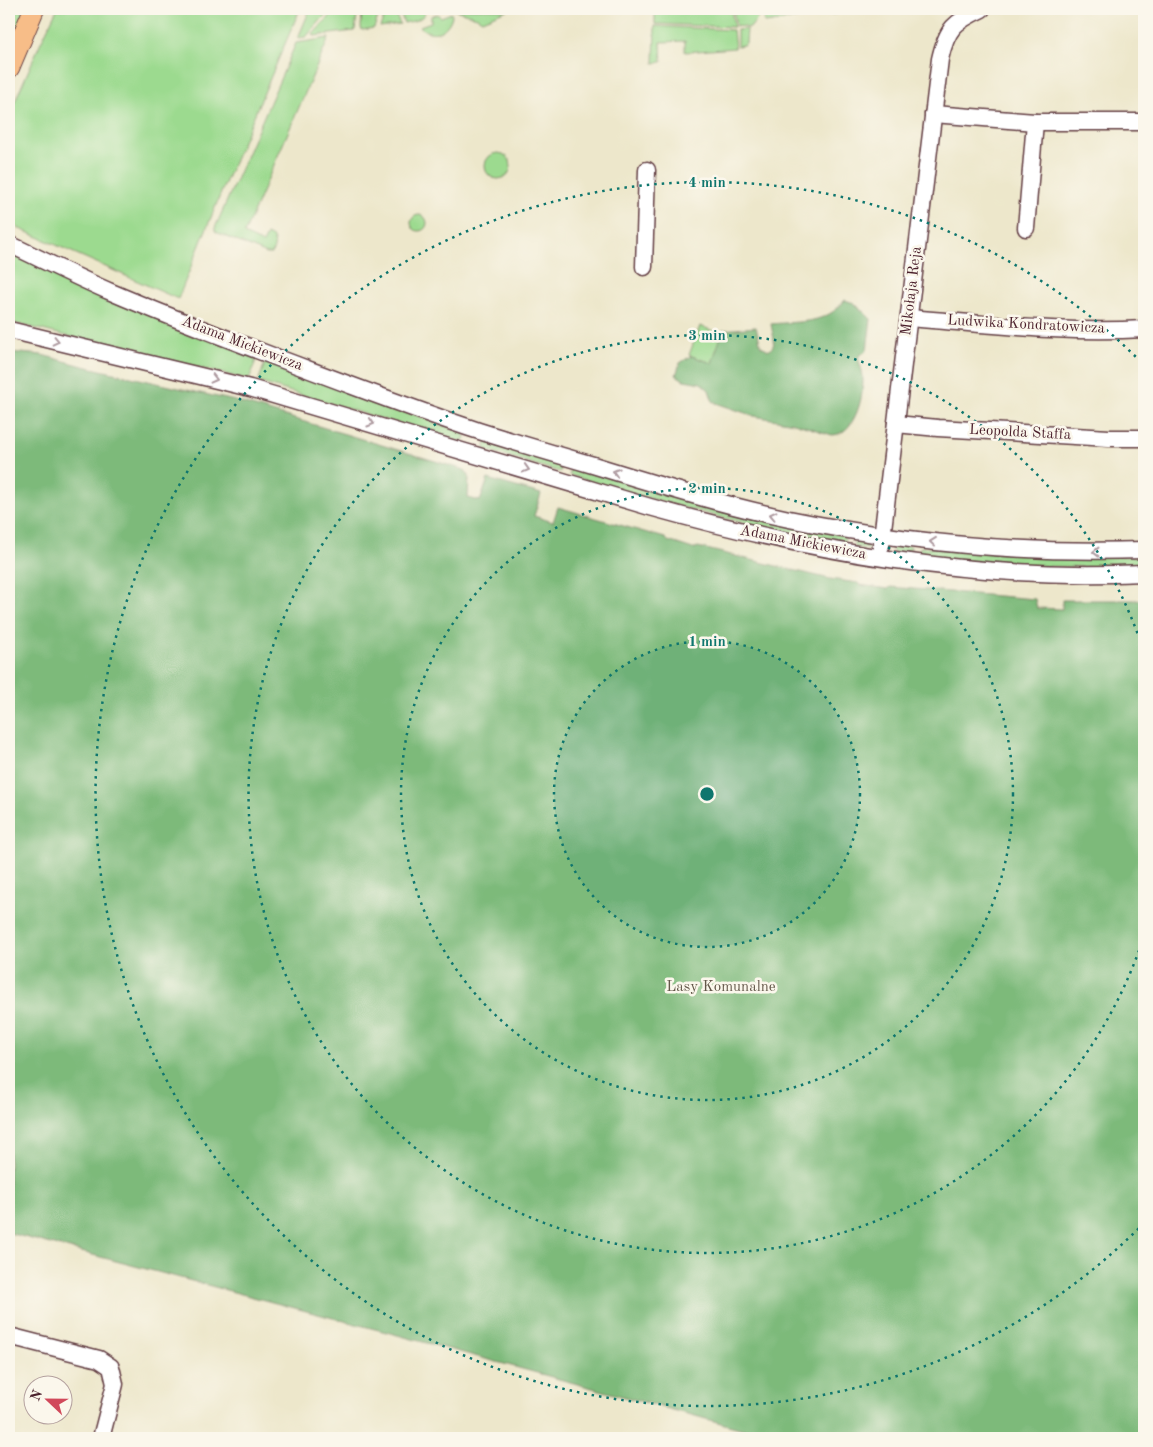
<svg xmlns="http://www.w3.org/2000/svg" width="1153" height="1447" font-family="'Old Standard TT',serif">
	<rect width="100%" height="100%" fill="#fbf7ec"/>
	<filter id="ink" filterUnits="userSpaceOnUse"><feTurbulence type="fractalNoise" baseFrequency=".02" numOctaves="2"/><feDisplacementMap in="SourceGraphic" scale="10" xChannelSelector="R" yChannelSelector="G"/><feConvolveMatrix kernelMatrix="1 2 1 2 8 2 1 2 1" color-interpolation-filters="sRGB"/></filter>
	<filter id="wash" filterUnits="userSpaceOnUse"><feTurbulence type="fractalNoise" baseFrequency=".0096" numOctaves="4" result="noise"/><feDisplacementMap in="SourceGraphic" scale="20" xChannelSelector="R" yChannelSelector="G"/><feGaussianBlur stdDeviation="1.12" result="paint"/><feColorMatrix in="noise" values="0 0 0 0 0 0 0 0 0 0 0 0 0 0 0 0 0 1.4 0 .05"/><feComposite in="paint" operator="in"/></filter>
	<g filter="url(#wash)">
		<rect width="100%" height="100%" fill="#ede7cb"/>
		<!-- green -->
		<g fill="#9cda8f" stroke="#737c5d">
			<polygon points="9,9 26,9 9,49"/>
			<polygon points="57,9 300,9 223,188 178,299 20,229 9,222 9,115 40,44"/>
			<polygon points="310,9 331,9 306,37 298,38"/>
			<polygon points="337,9 358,9 355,30 354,31 314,36 313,34"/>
			<path d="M362,9H426C424,20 414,21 404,23L401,15L397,17L400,24L380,27L384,17L379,14L374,28L362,30L361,28Z"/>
			<polygon points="457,9 509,9 482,20 477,17 455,10"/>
			<polygon points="655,9 731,9 734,27 655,24"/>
			<polygon points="733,9 765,9 750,28 736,26"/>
			<polygon points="771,9 871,9 765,23 763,20"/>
			<path d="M451,13L452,16C451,20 449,24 446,27C440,35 425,34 420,26L431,22V16L437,14L441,17Z"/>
			<polygon points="655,26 733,30 735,48 685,52 685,41 661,42 662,62 654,63"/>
			<polygon points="747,29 746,43 743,45 737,46 737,30"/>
			<path d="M329,38L244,234L263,243L267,235L273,238C276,244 274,247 272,254H267L218,233L215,231V228L296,43Z"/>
			<circle cx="498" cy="166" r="13"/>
			<circle cx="419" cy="223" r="8"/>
			<polygon points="9,251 257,357 249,380 9,322"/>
			<polygon points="700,326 722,334 712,363 689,355"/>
			<polygon points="266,360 462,432 465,436 464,440 459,442 258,382"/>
			<polygon points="488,442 563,464 560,472 487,450 485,448 485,444"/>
			<path d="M572,466L845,536L844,545C751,527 660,502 569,475Z"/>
			<polygon points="854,538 870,542 870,547 867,549 854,547"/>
			<polygon points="896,544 911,546 909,555 893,552 892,547"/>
			<polygon points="920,547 1144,557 1144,566 1088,567 1028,566 919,557"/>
		</g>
		<!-- forest -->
		<g fill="#7dba7a" stroke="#646c52">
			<path d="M845,300L854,303L871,319L867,350L858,357C859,364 863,371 863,377C864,396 855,435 832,435L794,423L754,416L713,402L709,390L701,383L684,380L676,375L680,363L691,356L712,363L723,330L756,327L761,346L769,350C778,345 772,333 771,324C800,321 826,325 845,300Z"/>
			<polygon points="9,352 42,355 83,366 235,401 465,470 469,476 468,498 480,501 488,479 541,494 534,516 553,522 558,507 665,538 668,541 693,549 698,547 830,579 858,583 860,585 888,589 890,587 1035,599 1037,608 1062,609 1062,600 1144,600 1144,1438 776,1438 390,1333 9,1233"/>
		</g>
	</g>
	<g filter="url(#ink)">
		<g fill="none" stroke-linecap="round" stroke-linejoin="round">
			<!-- minor casing -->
			<g stroke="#623d43" stroke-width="19">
				<g id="minor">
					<polyline points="933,114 1035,122 1144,122"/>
					<polyline points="1026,228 1035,122"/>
					<path d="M9,244C43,260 76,277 111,292C190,326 270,355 350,385C393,401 436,417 479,431C517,443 555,454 593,465C658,485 723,505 789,519C906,543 1025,554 1144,550"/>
					<polyline points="644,267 647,170"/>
					<path d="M909,318C987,324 1066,334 1144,329"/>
					<path d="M9,330L250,388L650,507C811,552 977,581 1144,573"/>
					<polyline points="896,424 938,428 1109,438 1144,438"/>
					<path d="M881,546L940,59C947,28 954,22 982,9"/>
					<polyline points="9,1336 99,1359 111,1367 115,1384 101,1438"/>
				</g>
			</g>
			<!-- major casing -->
			<g stroke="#623d43" stroke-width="22">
				<polyline id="major" points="9,68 34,9"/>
			</g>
			<!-- minor -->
			<use href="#minor" stroke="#fff" stroke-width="16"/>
			<!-- major -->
			<use href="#major" stroke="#f7bd88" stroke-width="20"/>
		</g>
		<!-- one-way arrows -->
		<defs><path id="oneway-chevron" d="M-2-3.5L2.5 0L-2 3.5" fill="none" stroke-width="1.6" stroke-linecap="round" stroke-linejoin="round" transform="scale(1.25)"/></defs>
		<g stroke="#ae9aa0">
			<use href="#oneway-chevron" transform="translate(56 341) rotate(13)"/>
			<use href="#oneway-chevron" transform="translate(214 379) rotate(14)"/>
			<use href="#oneway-chevron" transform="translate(371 423) rotate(17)"/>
			<use href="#oneway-chevron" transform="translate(526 469) rotate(17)"/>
			<use href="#oneway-chevron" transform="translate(616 472) rotate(-163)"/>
			<use href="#oneway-chevron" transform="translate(773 515) rotate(-167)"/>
			<use href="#oneway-chevron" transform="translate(933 542) rotate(-174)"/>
			<use href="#oneway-chevron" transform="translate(1096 552) rotate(180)"/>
		</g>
	</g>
	<!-- distance rings -->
	<circle cx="707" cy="794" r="153" fill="#0f766e" fill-opacity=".12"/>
	<g fill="none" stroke="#0f766e" stroke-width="2.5" stroke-dasharray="2.5 5">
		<circle cx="707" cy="794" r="153"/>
		<circle cx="707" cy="794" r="306"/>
		<path d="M1144 936A459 459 0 1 1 1144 652"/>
		<path d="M1144 1223A612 612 0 1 1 1144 365"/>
	</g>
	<g text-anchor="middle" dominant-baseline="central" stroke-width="5" stroke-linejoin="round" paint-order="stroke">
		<!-- street labels -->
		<g font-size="15" fill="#4a1f2b" stroke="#fbf7ec">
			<text transform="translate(912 291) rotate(-83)">Mikołaja Reja</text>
			<text transform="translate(1026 325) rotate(3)">Ludwika Kondratowicza</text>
			<text transform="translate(242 344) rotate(21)">Adama Mickiewicza</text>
			<text transform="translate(1020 433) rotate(3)">Leopolda Staffa</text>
			<text transform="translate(803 543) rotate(11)">Adama Mickiewicza</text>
		</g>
		<!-- park labels -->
		<g font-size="15" fill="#635749" stroke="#fbf7ec">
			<text x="721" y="987">Lasy Komunalne</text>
		</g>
	</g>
	<circle cx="707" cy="794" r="8" fill="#0f766e" stroke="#fbf7ec" stroke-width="2.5"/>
	<g font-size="15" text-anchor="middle" font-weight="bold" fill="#0f766e" stroke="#fbf7ec" stroke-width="5" stroke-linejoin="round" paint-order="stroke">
		<text x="707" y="187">4 min</text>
		<text x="707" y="340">3 min</text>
		<text x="707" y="493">2 min</text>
		<text x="707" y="646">1 min</text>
	</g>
	<!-- margin -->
	<rect width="1153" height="1447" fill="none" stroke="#fbf7ec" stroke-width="30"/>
	<!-- north arrow -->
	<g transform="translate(48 1400) rotate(292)"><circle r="24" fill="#fbf7ec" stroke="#b4a19f"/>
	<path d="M0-4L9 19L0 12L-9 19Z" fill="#d1495b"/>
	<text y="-8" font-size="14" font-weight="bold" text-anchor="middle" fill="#4a1f2b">N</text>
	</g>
</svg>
